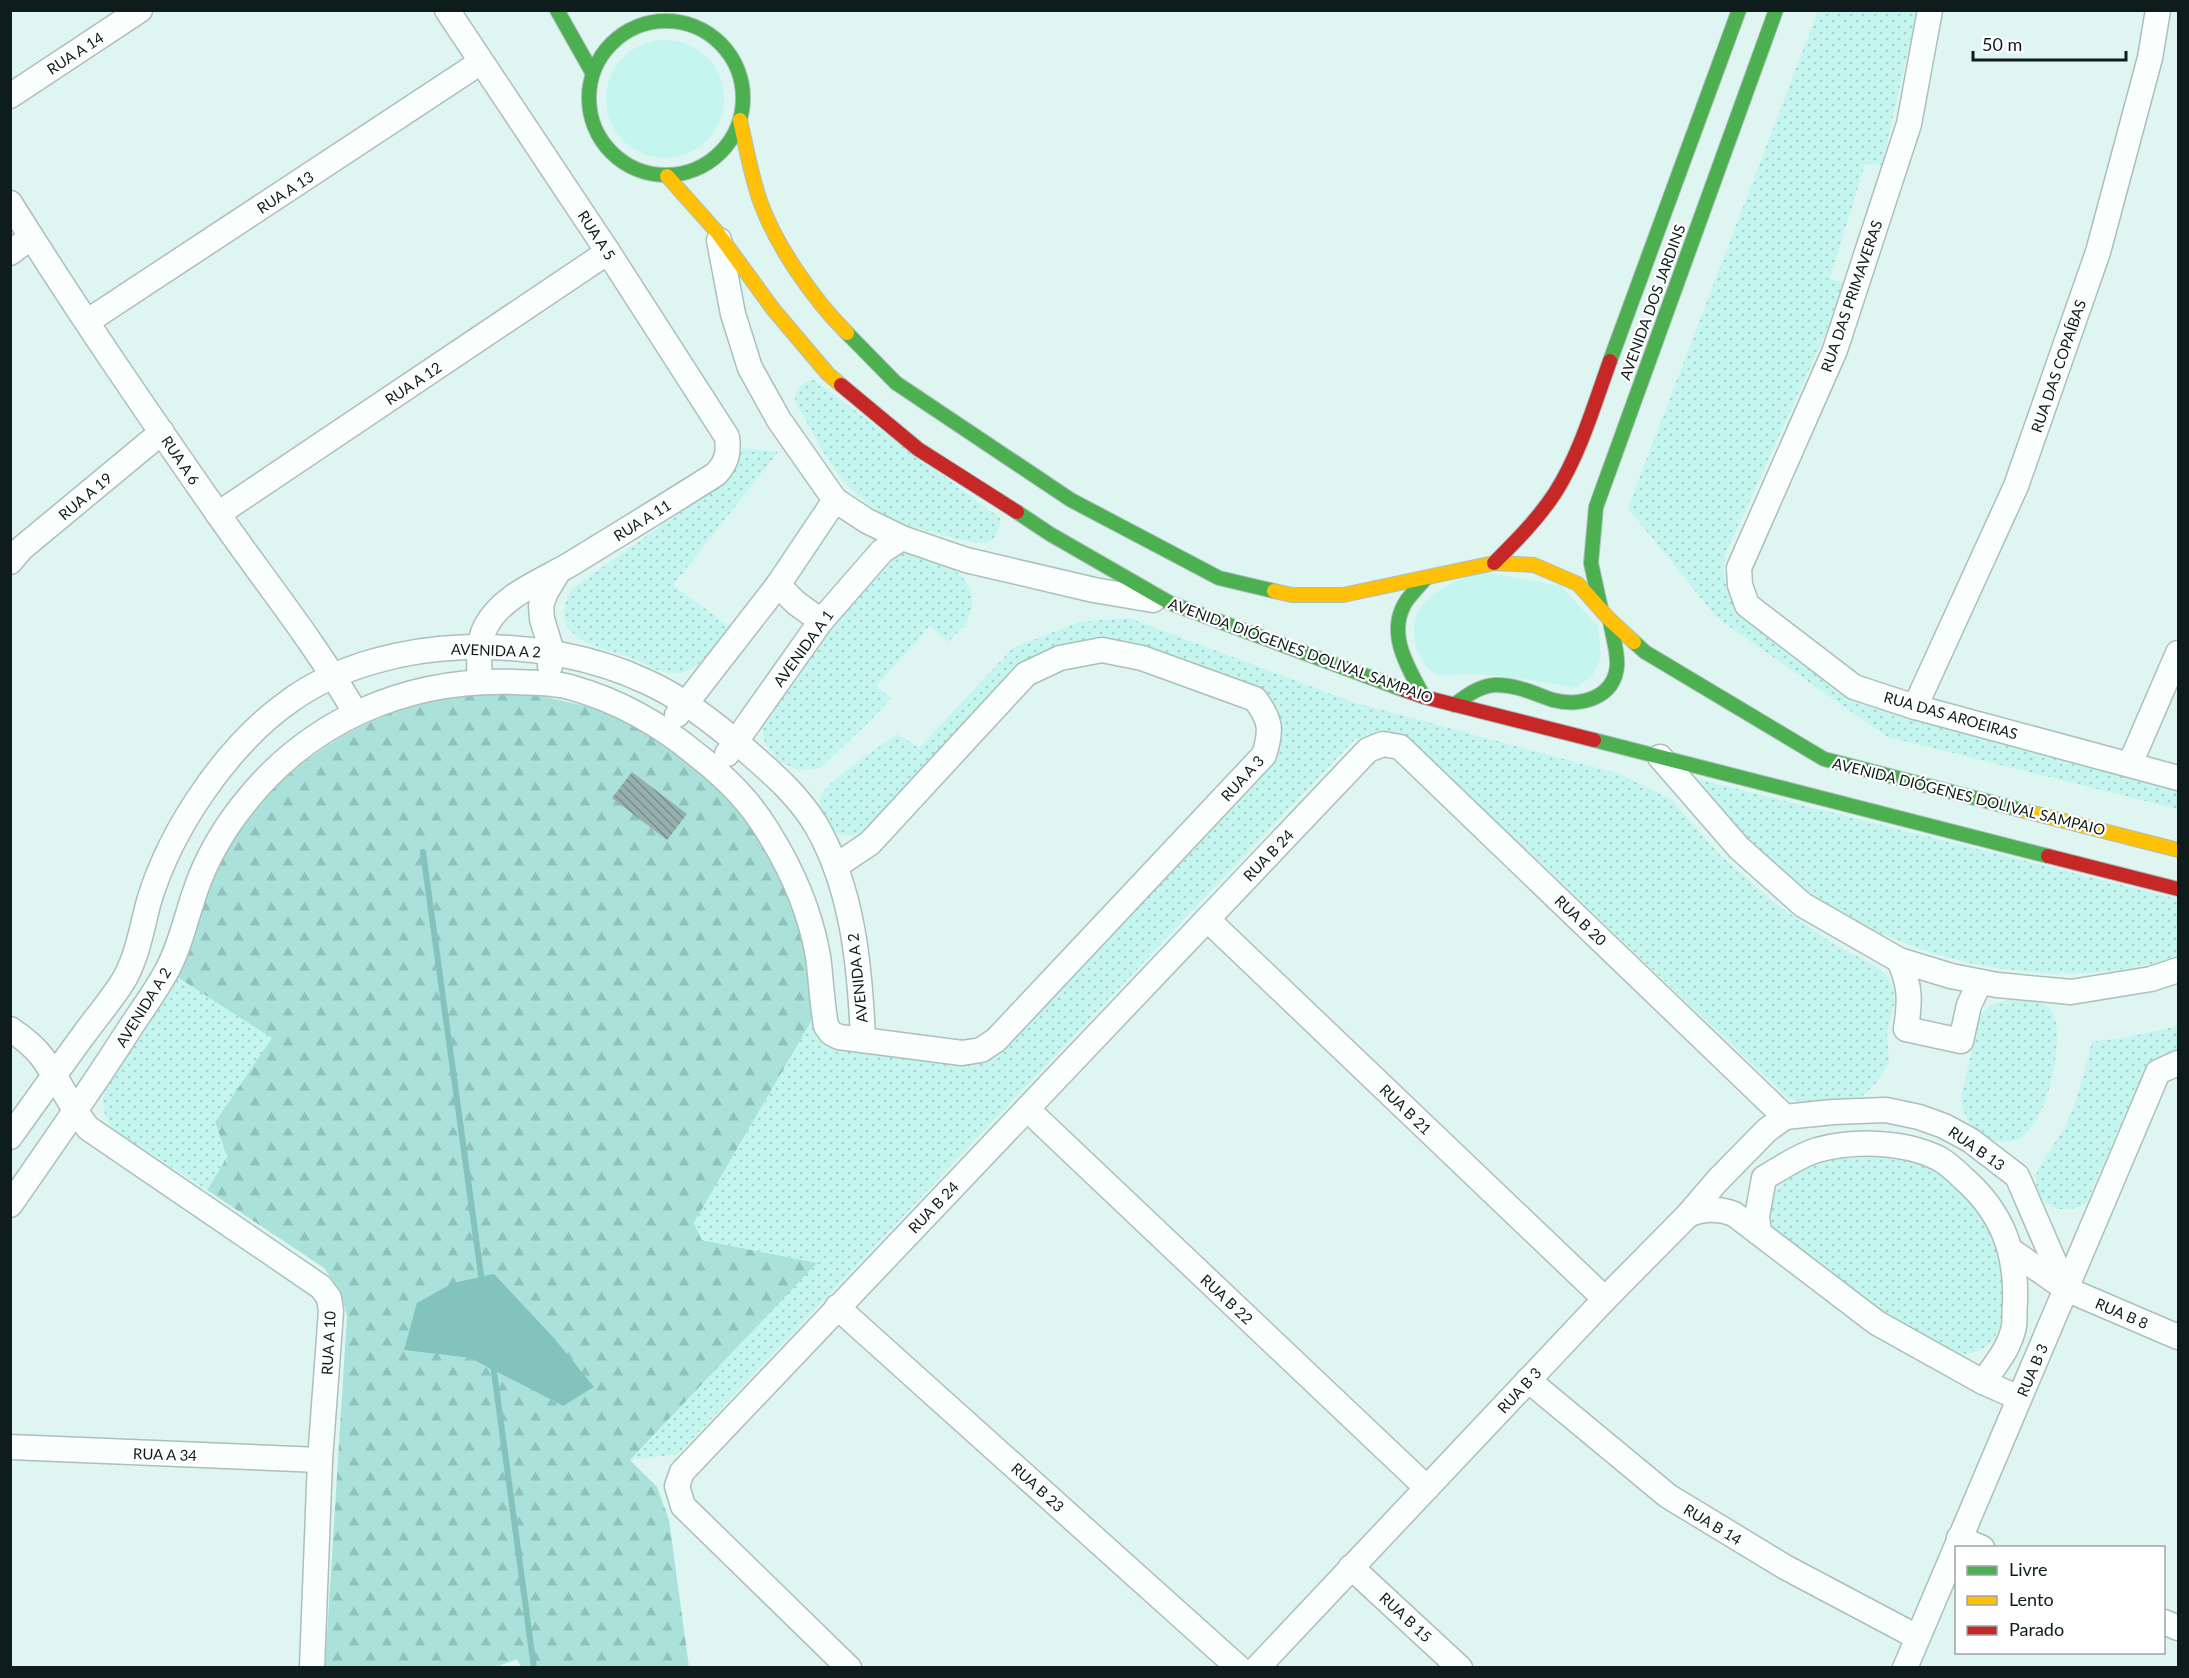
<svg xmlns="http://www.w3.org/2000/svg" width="2189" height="1678" font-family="Lato,sans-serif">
	<defs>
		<pattern id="forest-firs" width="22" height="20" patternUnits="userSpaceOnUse" patternTransform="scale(1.5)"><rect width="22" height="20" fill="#aae2db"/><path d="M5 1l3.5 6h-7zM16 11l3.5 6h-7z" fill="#91c1bb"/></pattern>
		<pattern id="park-dots" width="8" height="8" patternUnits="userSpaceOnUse" patternTransform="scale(1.5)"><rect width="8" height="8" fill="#c4f6ef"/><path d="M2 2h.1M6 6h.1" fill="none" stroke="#a7d2cc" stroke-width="1.8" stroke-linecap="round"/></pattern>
		<pattern id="building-back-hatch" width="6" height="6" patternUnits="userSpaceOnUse" patternTransform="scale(1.5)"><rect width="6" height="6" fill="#95b0ad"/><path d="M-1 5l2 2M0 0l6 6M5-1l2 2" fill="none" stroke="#788f8c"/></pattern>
	</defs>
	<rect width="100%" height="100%" fill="#def5f2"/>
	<!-- green -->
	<g fill="#c4f6ef">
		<circle cx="665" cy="99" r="59"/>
		<path d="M1480,571L1561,586L1598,626L1601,658L1592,676L1576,688C1539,682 1501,674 1463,674C1455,674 1442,677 1436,674C1426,669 1421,659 1417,649C1402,600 1445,587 1480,571Z"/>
	</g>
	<!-- forest -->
	<path fill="url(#forest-firs)" fill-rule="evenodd" d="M507,693L538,695L598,709L655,734L726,790L776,858L805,938L811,994V1022L694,1223L702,1240L818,1263L630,1460L657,1487L669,1520L689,1667H521L517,1659L493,1668L325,1667L347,1316L340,1290L324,1268L207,1190L227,1157L215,1122L271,1038L177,977C190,936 202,895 222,857C263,783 338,726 420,704C449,697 477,695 507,693ZM553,1337L563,1406L470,1358L405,1350Z"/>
	<!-- park -->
	<g fill="url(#park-dots)">
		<path d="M1818,11H1917L1882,165L1865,164L1830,278L1844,283L1824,337L1725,555C1722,576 1726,592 1738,610L1850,694L2178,789V809L1888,737L1717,618L1628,508Z"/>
		<path d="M814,380L1000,518C1000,530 996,540 985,543C973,545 900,524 888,517C876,511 865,502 855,493C829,468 813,432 795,401C795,389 802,382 814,380Z"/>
		<path d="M743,448L778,452L673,585L730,627C717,642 704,666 684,672C666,678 648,665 631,658C600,647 543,638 572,589L717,486L732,472Z"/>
		<path d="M901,552C933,553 986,576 969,616C965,626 956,634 948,642L930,626L876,686L891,698L872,719L820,768L798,770L777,760L765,743L761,723L875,566Z"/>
		<path d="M1129,618L1352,702L1620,774L1671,799L1719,854L1773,902L1835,945L1876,966L1888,977L1892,984L1895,1001L1887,1031L1889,1063L1876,1083L1862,1096L1820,1104H1808L1788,1098L1413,742C1392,731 1374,730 1353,741L678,1454L630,1460L817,1263L702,1240L694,1223L811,1022L824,1035L962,1060L1275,757C1285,729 1280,706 1257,687L1109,638L1092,641L1020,669L862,833C850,837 836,837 829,826C822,815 817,808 821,796C826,782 882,745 897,734L919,748L1013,648L1079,622Z"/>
		<path d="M1697,779L2178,899V957C2043,998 1883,960 1777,867C1747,840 1722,810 1697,779Z"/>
		<path d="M177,977L272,1038L215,1122L227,1157L207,1190L115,1131C103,1117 100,1103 107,1085Z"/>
		<path d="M2010,999C2024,1000 2039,998 2050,1009C2066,1026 2051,1094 2040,1113C2035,1123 2028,1131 2020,1139L2004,1142L1989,1140L1968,1122L1962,1106L1961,1098L1979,1017L1991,1005Z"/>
		<path d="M2178,1026V1051L2155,1061L2146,1068L2086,1203C2065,1218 2033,1206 2036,1176C2038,1164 2059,1139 2066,1125C2078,1098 2085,1070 2092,1042L2128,1037Z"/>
		<path d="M1873,1153C1906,1159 1932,1165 1958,1187C1971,1199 1987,1218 1993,1235C2007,1274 2019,1355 1958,1354L1862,1299L1774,1230C1754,1189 1802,1164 1836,1157C1848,1155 1861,1154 1873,1153Z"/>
	</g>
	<!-- water -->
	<polygon fill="#82c3bb" points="494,1274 553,1337 594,1387 563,1406 470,1358 404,1350 417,1303 453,1283"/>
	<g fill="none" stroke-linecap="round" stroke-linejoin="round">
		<!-- stream -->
		<g stroke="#82c3bb" stroke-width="6">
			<polyline points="423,852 482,1282"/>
			<polyline points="493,1364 534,1668"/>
		</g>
	</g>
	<!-- building -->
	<polygon fill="url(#building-back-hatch)" points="632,772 687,814 667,840 612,798"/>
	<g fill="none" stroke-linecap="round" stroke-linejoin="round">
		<!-- street casing -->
		<g stroke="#acbfbc" stroke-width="27">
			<g id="street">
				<path d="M447,10L608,252L727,437C729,453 727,462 716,474C669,504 621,533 574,562C545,580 503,594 486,626C477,643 479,663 480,681"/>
				<polyline points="1930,10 1909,124 1835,350 1739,568 1740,585 1747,605 1854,687 1915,707 2178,778"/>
				<polyline points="10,96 140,10"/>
				<path d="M10,203C76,309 147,412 218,514C264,580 315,643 355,712"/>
				<polyline points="719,240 733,314 750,368 779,420 835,500 867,521 902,538 966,560 1094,590 1153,600"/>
				<polyline points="10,253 31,237"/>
				<polyline points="88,321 481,62"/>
				<polyline points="218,514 608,252"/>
				<polyline points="10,562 22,548 162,432"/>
				<polyline points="778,585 796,603 821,621"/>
				<polyline points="550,666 552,652 542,619 541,605 546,592 558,572"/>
				<polyline points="1915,707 2016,486 2098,252 2150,58 2158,10"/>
				<polyline points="677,715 778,585 835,500"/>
				<polyline points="727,754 821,621 882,551 902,538"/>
				<polyline points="1660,757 1739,848 1803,905 1899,960 1951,976 1997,985 2071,992 2151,979 2178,970"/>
				<polyline points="2130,764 2178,653"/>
				<polyline points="1207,919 1605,1299"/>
				<path d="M1899,960C1911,987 1910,1001 1906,1029L1961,1041L1969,1005L1980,982"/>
				<path d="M10,1029C22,1037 34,1046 42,1057C59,1080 70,1106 88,1128L321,1287L329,1298L331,1311L320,1460L312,1668"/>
				<polyline points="1027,1109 1427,1488"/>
				<polyline points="1785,1117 1833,1112 1886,1110 1919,1117 1944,1126 1970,1140 2017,1176 2066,1289"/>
				<path d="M10,1137C35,1102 60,1067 85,1033C98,1015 114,997 125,978C138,954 142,927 149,901C171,828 228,744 291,700C387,632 543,633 647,682C683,698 717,725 747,751C772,773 798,795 816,825C853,889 860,967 863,1040"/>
				<path d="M10,1205C51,1146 92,1088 130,1028C142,1010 155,992 165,974C180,948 186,917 196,889C206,860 224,829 243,805C310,719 409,678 515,682C535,683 555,682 573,688C619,701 661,725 697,755C723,775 750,802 767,830C791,868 810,911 818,956C821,979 822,1003 826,1026L831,1033L839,1037L962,1053L981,1050L996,1040L1264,755C1272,730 1271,720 1255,699L1142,658L1102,650L1060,658L1026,674L870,843L836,866"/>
				<path d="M1688,1215C1704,1208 1718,1208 1734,1214L1877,1323L1983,1382L2019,1398"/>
				<path d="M1759,1233L1757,1216L1764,1178C1781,1168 1798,1156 1817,1150C1854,1140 1903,1141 1938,1158C1947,1163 1956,1171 1963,1178C2002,1212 2017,1252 2015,1303C2014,1311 2015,1319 2014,1326C2010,1348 1995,1365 1983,1382"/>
				<polyline points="2012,1251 2066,1289 2178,1337"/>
				<polyline points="837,1307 1239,1668"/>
				<polyline points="1528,1380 1668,1496 1785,1567 1917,1637"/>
				<polyline points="10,1447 320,1460"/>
				<polyline points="1959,1538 1982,1548"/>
				<polyline points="1351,1567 1460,1668"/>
				<polyline points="2164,1622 2178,1628"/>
				<polyline points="849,1668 683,1506 677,1486 682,1472 1368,750 1383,744 1400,747 1785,1117"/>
				<polyline points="1257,1668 1605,1299 1688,1215 1717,1181 1767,1130 1785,1117"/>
				<polyline points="1905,1668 2158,1072 2178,1063"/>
			</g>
		</g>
		<!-- fast casing -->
		<g stroke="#acbfbc" stroke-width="16">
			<g id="fast">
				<polyline points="557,10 592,72"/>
				<circle cx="666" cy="98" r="77"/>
				<polyline points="847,333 896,383 1071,500 1219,578 1274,591"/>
				<polyline points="1610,361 1739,10"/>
				<polyline points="1017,512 1050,534 1170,603 1404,690"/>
				<polyline points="1601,609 1591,563 1596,507 1776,10"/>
				<polyline points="1634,642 1645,652 1824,759 2021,810"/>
				<path d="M1424,697C1408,668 1385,632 1407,600C1413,592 1420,585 1426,578"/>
				<path d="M1454,705C1466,696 1479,686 1495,685C1515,684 1535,694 1553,700C1581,707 1614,698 1617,666C1618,651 1612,635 1610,620"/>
				<polyline points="1594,740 2048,856"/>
			</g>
		</g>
		<!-- slow casing -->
		<g stroke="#acbfbc" stroke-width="16">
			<g id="slow">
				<path d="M740,120C746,147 751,175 760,201C776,246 814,300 847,333"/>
				<polyline points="667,176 717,232 773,309 828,374 841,385"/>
				<polyline points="1274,591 1292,595 1343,595 1494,563 1534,565 1578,584 1610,620 1634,642"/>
				<polyline points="2021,810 2178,850"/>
			</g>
		</g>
		<!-- jam casing -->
		<g stroke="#acbfbc" stroke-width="16">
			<g id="jam">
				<polyline points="841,385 918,449 1017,512"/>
				<path d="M1494,563C1516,541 1538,519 1555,493C1580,454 1594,405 1610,361"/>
				<polyline points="1404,690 1424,697 1594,740"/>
				<polyline points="2048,856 2178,889"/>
			</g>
		</g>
		<!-- street -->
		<use href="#street" stroke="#fafefd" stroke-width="24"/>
		<!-- fast -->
		<use href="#fast" stroke="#4caf50" stroke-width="14"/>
		<!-- slow -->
		<use href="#slow" stroke="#ffc107" stroke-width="14"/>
		<!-- jam -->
		<use href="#jam" stroke="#c62828" stroke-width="14"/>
	</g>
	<g text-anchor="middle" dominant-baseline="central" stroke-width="4.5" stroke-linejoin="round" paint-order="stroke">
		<!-- street labels -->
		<g font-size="15" fill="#0e1d1b" stroke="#fff">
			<text transform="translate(75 53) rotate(-33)">RUA A 14</text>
			<text transform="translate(285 192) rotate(-33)">RUA A 13</text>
			<text transform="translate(597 235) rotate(57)">RUA A 5</text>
			<text transform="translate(1851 296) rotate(-71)">RUA DAS PRIMAVERAS</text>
			<text transform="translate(1652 302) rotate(-70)">AVENIDA DOS JARDINS</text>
			<text transform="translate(2058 366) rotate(-71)">RUA DAS COPAÍBAS</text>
			<text transform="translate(413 383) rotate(-34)">RUA A 12</text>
			<text transform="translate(181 460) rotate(56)">RUA A 6</text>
			<text transform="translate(85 496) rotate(-40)">RUA A 19</text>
			<text transform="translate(642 520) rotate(-32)">RUA A 11</text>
			<text transform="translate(803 648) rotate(-54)">AVENIDA A 1</text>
			<text transform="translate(496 650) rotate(2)">AVENIDA A 2</text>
			<text transform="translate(1301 650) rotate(20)">AVENIDA DIÓGENES DOLIVAL SAMPAIO</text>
			<text transform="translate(1951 715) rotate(16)">RUA DAS AROEIRAS</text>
			<text transform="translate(1242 778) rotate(-48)">RUA A 3</text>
			<text transform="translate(1969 796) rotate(14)">AVENIDA DIÓGENES DOLIVAL SAMPAIO</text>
			<text transform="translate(1268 855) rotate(-46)">RUA B 24</text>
			<text transform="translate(1581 920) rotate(44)">RUA B 20</text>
			<text transform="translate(857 978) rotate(-96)">AVENIDA A 2</text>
			<text transform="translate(143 1007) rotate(-58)">AVENIDA A 2</text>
			<text transform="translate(1406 1109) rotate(44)">RUA B 21</text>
			<text transform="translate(1977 1148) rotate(35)">RUA B 13</text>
			<text transform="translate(933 1207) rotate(-46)">RUA B 24</text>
			<text transform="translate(1227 1299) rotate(43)">RUA B 22</text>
			<text transform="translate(2122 1313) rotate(23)">RUA B 8</text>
			<text transform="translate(328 1343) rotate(-87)">RUA A 10</text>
			<text transform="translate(2032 1370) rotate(-67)">RUA B 3</text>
			<text transform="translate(1519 1390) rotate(-47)">RUA B 3</text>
			<text transform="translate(165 1454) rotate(2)">RUA A 34</text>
			<text transform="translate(1038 1487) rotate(42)">RUA B 23</text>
			<text transform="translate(1713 1524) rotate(31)">RUA B 14</text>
			<text transform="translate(1406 1617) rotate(43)">RUA B 15</text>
		</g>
	</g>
	<!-- border -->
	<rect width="2189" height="1678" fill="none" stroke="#0e1d1b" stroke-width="24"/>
	<!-- legend -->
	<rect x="1955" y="1546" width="210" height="108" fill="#ffffff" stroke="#9fa5a4" stroke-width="1.5"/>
	<rect x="1967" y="1566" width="30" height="9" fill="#4caf50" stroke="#9fa5a4" stroke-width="1.5"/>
	<text x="2009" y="1576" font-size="18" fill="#0e1d1b">Livre</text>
	<rect x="1967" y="1596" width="30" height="9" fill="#ffc107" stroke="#9fa5a4" stroke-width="1.5"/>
	<text x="2009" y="1606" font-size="18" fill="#0e1d1b">Lento</text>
	<rect x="1967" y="1626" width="30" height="9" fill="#c62828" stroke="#9fa5a4" stroke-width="1.5"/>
	<text x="2009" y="1636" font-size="18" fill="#0e1d1b">Parado</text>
	<!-- scale -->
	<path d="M1973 51v9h153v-9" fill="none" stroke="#0e1d1b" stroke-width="3"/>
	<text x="1982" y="51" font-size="18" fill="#0e1d1b" stroke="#ffffff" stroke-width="4.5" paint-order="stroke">50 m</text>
</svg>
